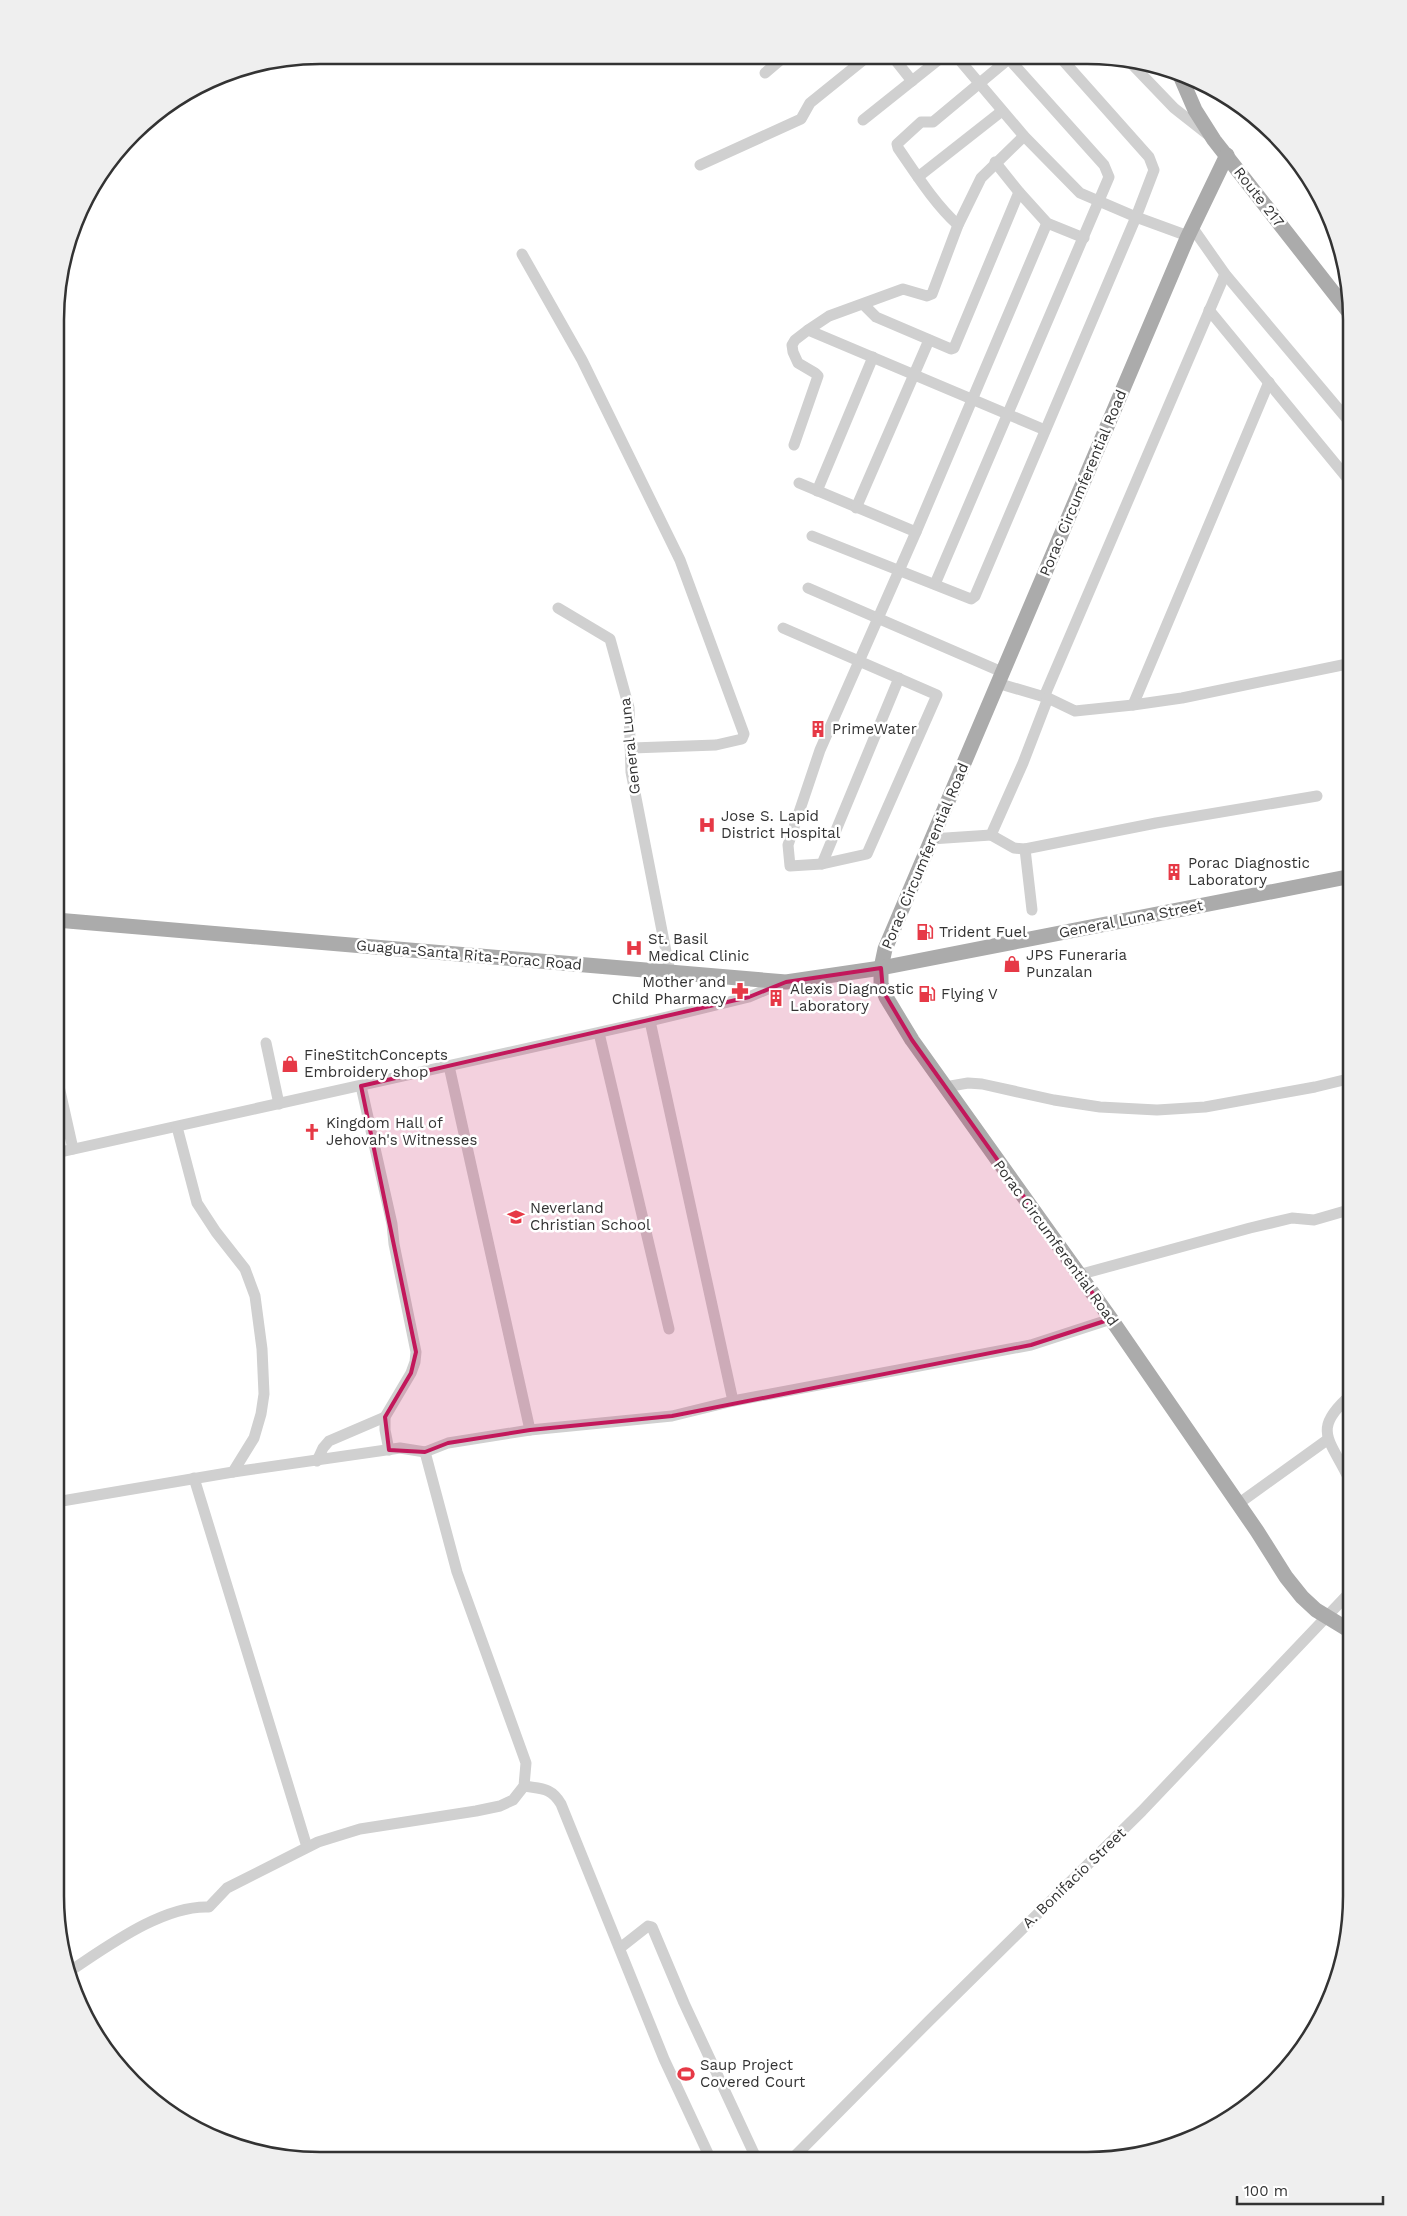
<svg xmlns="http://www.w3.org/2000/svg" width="1407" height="2216" font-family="'Work Sans',sans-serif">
	<rect width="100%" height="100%" fill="#fff"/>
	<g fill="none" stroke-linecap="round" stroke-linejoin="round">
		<!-- minor -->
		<g stroke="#d0d0d0" stroke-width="11">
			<polyline points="893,57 912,81"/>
			<polyline points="957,57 1024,136 1080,193 1136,217 1188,236"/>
			<polyline points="1126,58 1174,108 1207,134"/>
			<polyline points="765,73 785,56"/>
			<polyline points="863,120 942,57"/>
			<polyline points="995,162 1019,192 1047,223 1084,238"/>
			<polyline points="700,165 801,119 810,103 867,57"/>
			<polyline points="918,177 1002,111"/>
			<path d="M958,225C934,203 916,174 898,148L897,144L921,122H933L1011,57"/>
			<polyline points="1192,227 1225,274 1352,425"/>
			<polyline points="522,254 582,360 680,560 744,734 742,739 716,745 632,748"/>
			<polyline points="864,305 876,317 951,349 954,348 1019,192"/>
			<polyline points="1209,310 1352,484"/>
			<polyline points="808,330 1045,430"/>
			<polyline points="794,445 818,376 815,373 798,363 793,352 792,345 795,340 808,330 829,316 903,289 927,296 932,294 958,225 981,178 1024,136"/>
			<polyline points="799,483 916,532"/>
			<polyline points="817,491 873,357"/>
			<polyline points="856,508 929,340"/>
			<polyline points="812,536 971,599 975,596 1136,217 1154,170 1149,157 1060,57"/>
			<polyline points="935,584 1109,177 1104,165 1009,59"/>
			<polyline points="808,588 1002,672"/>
			<polyline points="558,608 610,639 629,708 631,772 670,972"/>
			<path d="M783,628C834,650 885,672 937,695L867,854L822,864L790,866L788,845L820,750L916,532L1047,223"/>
			<polyline points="997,683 1048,698"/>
			<polyline points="1044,697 1225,274"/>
			<polyline points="1133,705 1269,382"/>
			<polyline points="991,835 1014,848 1025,849 1156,823 1317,796"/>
			<polyline points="931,839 991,835 1023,763 1048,698 1075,711 1133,705 1182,698 1352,663"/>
			<polyline points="1025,849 1032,910"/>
			<polyline points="822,864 899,678"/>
			<polyline points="650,1021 733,1401"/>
			<polyline points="599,1033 669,1329"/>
			<polyline points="266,1043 279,1104"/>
			<polyline points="449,1066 530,1430 672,1416 733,1401 1031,1345 1111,1319"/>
			<polyline points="56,1073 73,1149"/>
			<polyline points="361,1086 392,1224 394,1244 416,1352 415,1362 411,1373 385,1417 385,1430 389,1450"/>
			<polyline points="945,1087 968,1083 982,1084 1054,1100 1100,1107 1157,1110 1205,1107 1315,1087 1352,1078"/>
			<polyline points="56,1153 650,1021 749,997 784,982"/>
			<polyline points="1078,1275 1250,1228 1292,1218 1314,1220 1352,1209"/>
			<polyline points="317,1461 323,1448 329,1441 385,1417"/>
			<polyline points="233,1472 400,1448 425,1452 448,1443 530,1430"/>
			<polyline points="194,1478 307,1847"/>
			<path d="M1352,1492C1350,1488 1350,1482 1348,1477C1329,1438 1311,1429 1352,1394"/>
			<polyline points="56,1502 233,1472 254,1438 261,1414 264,1394 262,1349 255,1296 245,1269 216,1232 197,1203 177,1127"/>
			<polyline points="1238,1504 1327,1440"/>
			<path d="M524,1786C541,1789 551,1787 561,1804L664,2059L711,2160"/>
			<polyline points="620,1948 648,1926 652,1927 684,2003 757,2160"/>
			<path d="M70,1971C108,1946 163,1905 209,1907L227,1888L318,1842L360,1829L476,1811L500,1806L513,1800L524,1786L526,1763L457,1572L425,1452"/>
			<polyline points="791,2160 930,2020 1142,1811 1352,1590"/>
		</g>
		<!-- major -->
		<g stroke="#ababab" stroke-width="15">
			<polyline points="1179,73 1195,110 1214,140 1351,315"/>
			<polyline points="1227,155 1188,236 885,949 881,968 881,984 886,997 912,1040 1111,1319 1257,1531 1286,1577 1302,1597 1316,1610 1352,1632"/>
			<polyline points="56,920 786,982 881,968 1352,876"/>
		</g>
	</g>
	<!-- marked area -->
	<path fill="#c2185b" fill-opacity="0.2" stroke="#c2185b" stroke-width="4" stroke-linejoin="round" d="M881,968L883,991L912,1040L1111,1319L1031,1345L672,1416L530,1430L448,1443L425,1452L389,1450L385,1417L411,1373L416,1352L361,1086L749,997L786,982Z"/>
	<!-- icons -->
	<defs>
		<g id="building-bare" transform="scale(1.35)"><path d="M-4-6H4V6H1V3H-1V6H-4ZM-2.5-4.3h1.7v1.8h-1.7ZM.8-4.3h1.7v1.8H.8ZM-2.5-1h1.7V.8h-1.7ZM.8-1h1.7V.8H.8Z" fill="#e63946" stroke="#fff" stroke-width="2.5" paint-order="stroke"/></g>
		<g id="hospital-bare" transform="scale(1.35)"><path d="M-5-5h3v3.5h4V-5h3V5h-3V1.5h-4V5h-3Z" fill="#e63946" stroke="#fff" stroke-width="2.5" paint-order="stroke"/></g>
		<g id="fuel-bare" transform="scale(1.35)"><path d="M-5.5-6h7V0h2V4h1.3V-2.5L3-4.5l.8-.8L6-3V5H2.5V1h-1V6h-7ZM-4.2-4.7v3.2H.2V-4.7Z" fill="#e63946" stroke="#fff" stroke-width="2.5" paint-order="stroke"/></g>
		<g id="shop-bare" transform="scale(1.35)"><path d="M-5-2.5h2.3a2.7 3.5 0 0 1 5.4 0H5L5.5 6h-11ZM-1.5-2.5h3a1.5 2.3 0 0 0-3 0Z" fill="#e63946" stroke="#fff" stroke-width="2.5" paint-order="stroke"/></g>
		<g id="pharmacy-bare" transform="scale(1.35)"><path d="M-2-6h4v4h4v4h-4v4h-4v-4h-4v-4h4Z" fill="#e63946" stroke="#fff" stroke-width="2.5" paint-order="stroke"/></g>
		<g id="church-bare" transform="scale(1.35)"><path d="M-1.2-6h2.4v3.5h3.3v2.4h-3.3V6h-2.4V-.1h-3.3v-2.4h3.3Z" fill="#e63946" stroke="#fff" stroke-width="2.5" paint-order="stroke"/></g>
		<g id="school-bare" transform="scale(1.35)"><path d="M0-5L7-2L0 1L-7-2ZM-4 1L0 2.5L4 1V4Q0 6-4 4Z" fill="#e63946" stroke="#fff" stroke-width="2.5" paint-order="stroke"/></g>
		<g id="stadium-bare" transform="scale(1.35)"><path d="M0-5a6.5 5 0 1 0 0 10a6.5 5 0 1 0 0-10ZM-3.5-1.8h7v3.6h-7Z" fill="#e63946" stroke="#fff" stroke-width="2.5" paint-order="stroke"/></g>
	</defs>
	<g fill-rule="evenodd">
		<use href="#building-bare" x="818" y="729"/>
		<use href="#hospital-bare" x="707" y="825"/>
		<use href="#building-bare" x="1174" y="872"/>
		<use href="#fuel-bare" x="925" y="932"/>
		<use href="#hospital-bare" x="634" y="948"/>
		<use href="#shop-bare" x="1012" y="964"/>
		<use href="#pharmacy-bare" x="740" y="991"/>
		<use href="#fuel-bare" x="927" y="994"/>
		<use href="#building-bare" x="776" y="998"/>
		<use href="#shop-bare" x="290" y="1064"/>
		<use href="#church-bare" x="312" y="1132"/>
		<use href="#school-bare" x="516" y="1217"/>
		<use href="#stadium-bare" x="686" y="2074"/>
	</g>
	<g text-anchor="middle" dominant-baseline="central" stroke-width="5" stroke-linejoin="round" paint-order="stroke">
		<!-- street labels -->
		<g font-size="15" fill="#333" stroke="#fff">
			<text transform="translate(1259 197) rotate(52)">Route 217</text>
			<text transform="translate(1083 483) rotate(-67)">Porac Circumferential Road</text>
			<text transform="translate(630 746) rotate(-96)">General Luna</text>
			<text transform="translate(925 856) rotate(-67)">Porac Circumferential Road</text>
			<text transform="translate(1131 919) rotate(-11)">General Luna Street</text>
			<text transform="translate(469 955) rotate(5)">Guagua-Santa Rita-Porac Road</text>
			<text transform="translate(1056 1243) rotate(54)">Porac Circumferential Road</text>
			<text transform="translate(1074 1878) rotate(-44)">A. Bonifacio Street</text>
		</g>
		<!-- poi labels -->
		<g font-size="15" fill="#333" stroke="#fff" text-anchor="start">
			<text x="832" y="729">PrimeWater</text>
			<text x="721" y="816">Jose S. Lapid<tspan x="721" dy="17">District Hospital</tspan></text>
			<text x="1188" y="863">Porac Diagnostic<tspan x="1188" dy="17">Laboratory</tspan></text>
			<text x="939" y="932">Trident Fuel</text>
			<text x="648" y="939">St. Basil<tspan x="648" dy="17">Medical Clinic</tspan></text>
			<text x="1026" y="955">JPS Funeraria<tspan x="1026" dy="17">Punzalan</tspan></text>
			<text x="726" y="982" text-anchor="end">Mother and<tspan x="726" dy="17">Child Pharmacy</tspan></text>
			<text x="790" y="989">Alexis Diagnostic<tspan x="790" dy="17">Laboratory</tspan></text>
			<text x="941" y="994">Flying V</text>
			<text x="304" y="1055">FineStitchConcepts<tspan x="304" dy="17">Embroidery shop</tspan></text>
			<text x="326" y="1123">Kingdom Hall of<tspan x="326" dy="17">Jehovah's Witnesses</tspan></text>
			<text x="530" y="1208">Neverland<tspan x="530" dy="17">Christian School</tspan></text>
			<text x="700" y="2065">Saup Project<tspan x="700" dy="17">Covered Court</tspan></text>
		</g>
	</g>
	<!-- crop -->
	<path d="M0 0H1407V2216H0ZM320 64H1087A256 256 0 0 1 1343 320V1896A256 256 0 0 1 1087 2152H320A256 256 0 0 1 64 1896V320A256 256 0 0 1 320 64Z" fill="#efefef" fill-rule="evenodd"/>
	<path fill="none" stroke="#333" stroke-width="2.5" d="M320 64H1087A256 256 0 0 1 1343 320V1896A256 256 0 0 1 1087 2152H320A256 256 0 0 1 64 1896V320A256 256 0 0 1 320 64Z"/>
	<!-- scale -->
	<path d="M1237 2196v8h146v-8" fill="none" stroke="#333333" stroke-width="2.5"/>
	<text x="1244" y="2196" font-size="15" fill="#333333" stroke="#ffffff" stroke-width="4" paint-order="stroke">100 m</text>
</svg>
